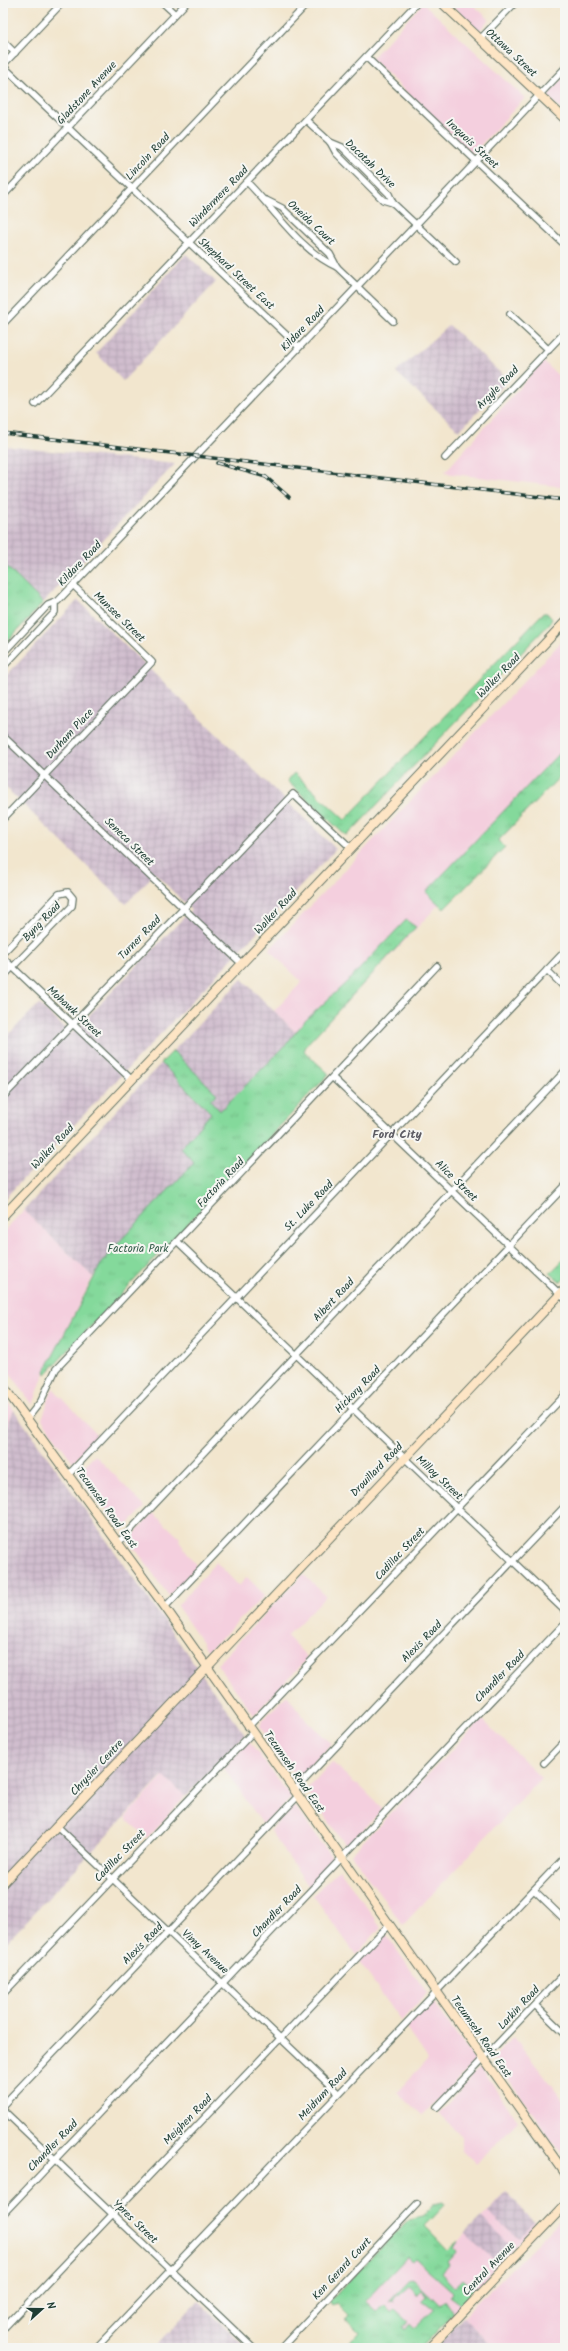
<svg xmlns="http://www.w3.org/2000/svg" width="568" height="2351" font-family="Kalam,sans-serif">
	<defs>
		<pattern id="industrial-grid" width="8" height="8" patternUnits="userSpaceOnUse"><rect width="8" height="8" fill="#d0bdce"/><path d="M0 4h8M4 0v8" fill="none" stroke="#b2a3b2"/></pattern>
		<pattern id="grass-tufts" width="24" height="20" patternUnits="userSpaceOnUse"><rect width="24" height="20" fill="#84d99b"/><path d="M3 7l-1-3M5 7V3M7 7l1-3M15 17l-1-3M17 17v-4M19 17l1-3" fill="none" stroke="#72bb86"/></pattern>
	</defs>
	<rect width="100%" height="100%" fill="#f6f6f2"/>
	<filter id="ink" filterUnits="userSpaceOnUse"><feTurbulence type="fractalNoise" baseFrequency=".025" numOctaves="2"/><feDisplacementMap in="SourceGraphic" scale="8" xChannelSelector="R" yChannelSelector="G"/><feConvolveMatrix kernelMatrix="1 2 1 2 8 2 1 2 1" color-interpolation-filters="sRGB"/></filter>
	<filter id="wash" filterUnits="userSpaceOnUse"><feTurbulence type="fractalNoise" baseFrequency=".012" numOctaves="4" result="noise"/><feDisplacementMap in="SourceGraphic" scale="16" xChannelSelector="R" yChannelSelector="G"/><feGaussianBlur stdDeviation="0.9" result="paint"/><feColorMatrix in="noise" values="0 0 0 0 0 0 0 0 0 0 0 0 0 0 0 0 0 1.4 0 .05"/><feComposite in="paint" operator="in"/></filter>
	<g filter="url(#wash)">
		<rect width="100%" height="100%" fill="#f2e6ce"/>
		<!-- built -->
		<g fill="#f4cfde">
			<polygon points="423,3 525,98 472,154 371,59"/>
			<polygon points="450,3 471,3 489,19 479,31"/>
			<polygon points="565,76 565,112 547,96"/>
			<polygon points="543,361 565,382 565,487 444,473"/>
			<polygon points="564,639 565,771 307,1044 274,1011 302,982 269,950"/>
			<polygon points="24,1210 93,1277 45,1371 33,1405 3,1363 3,1232"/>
			<polygon points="53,1388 98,1436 73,1462 42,1419"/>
			<polygon points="3,1397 14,1410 3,1436"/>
			<polygon points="95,1455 145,1507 122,1531 79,1471"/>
			<polygon points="153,1513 180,1538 179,1540 197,1567 169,1596 129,1540"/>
			<polygon points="216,1562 239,1586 247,1577 265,1595 208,1651 177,1606"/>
			<polygon points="303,1574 326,1596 287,1636 308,1658 254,1715 217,1664"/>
			<polygon points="287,1695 306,1720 332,1744 300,1777 295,1776 260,1727 262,1720"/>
			<polygon points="482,1719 541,1778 403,1925 351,1854"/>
			<polygon points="249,1741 291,1798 264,1826 224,1768"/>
			<polygon points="332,1762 352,1781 351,1783 358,1784 383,1809 347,1847 306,1790"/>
			<polygon points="164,1776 186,1796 147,1838 125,1818"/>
			<polygon points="294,1805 334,1861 310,1888 270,1831"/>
			<polygon points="339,1869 381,1927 356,1955 313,1895"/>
			<polygon points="385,1933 427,1993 401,2021 358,1960"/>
			<polygon points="432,2000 476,2062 422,2115 397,2092 428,2059 406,2027"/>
			<polygon points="514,2037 565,2103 565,2158 493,2058"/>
			<polygon points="480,2067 518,2121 476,2164 462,2151 462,2136 439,2114"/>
			<polygon points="506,2192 536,2225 421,2348 412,2348 361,2299 407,2251 431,2271"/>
			<polygon points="565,2215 565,2348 494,2348 463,2317"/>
		</g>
		<!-- industrial -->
		<g fill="url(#industrial-grid)">
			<polygon points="186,254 216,282 123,381 96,353"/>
			<polygon points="449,325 508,380 459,431 396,372"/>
			<polygon points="3,446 175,464 43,603 3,563"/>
			<polygon points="78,600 336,849 3,1200 3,1040 39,1004 71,1034 191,910 155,873 126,904 3,785 3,679"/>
			<polygon points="242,979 307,1044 304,1051 120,1241 93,1277 24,1210 125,1101"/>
			<polygon points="14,1410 245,1735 186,1796 163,1776 3,1946 3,1436"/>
			<polygon points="506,2192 534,2222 519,2238 488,2212"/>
			<polygon points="481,2217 511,2246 497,2263 465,2233"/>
			<polygon points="198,2301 247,2348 153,2348"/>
			<polygon points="463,2317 494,2348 434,2348"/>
		</g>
		<!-- grass -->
		<g fill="url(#grass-tufts)" stroke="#528b68">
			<polygon points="3,563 43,603 3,646"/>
			<polygon points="543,613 547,613 552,619 549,624 352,831 347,835 344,834 287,781 294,773 345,820"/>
			<polygon points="565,747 565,771 498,841 505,847 444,909 426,892"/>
			<polygon points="406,920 416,927 307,1044 304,1051 329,1074 46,1374 45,1371 100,1266 120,1241 194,1163 181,1148 211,1113 161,1063 173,1051 217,1094 210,1100 220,1111 283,1048 304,1022 352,977"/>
			<polygon points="565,1258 565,1278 561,1282 550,1273"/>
			<polygon points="444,2202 445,2205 425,2226 448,2250 458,2241 459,2242 454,2248 457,2251 447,2262 449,2265 442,2273 455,2287 463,2279 475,2290 461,2305 449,2296 453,2292 415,2258 412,2261 407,2257 365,2301 377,2312 383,2305 391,2313 395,2309 409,2322 403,2327 405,2330 410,2324 414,2328 434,2309 422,2300 427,2295 422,2289 417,2294 408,2286 393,2299 394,2302 392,2300 388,2302 410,2279 414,2280 440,2305 445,2300 454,2313 421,2348 345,2348 359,2332 346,2319 349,2315 337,2303 332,2306 329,2302 408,2220 423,2217 433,2204"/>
		</g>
	</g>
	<g filter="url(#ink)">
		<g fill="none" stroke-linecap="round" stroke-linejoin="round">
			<!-- street casing -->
			<g stroke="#69786a" stroke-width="8">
				<g id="street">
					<polyline points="163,3 175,14"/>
					<polyline points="480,39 515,3"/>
					<polyline points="3,41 15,53"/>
					<polyline points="366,57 565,245"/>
					<polyline points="3,65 62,3"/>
					<polyline points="3,66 299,347"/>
					<polyline points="306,120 330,142 336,153 383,200 393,203 456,262"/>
					<polyline points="330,142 342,147 389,194 393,203"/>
					<path d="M247,182C275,210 299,250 337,267"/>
					<polyline points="3,196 186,3"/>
					<polyline points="266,200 282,208 330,254 337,267 393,321"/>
					<polyline points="510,314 549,350"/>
					<polyline points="3,324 308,3"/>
					<polyline points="35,404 417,3"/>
					<polyline points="445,458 565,332"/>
					<polyline points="3,653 48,605 58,601 565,68"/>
					<polyline points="3,667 55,612 55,604"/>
					<polyline points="3,736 242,964"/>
					<polyline points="3,819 152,662 73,585"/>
					<polyline points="3,953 59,894 68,892 73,898 72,906 3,977"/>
					<polyline points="3,958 132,1080"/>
					<polyline points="547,970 565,988"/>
					<polyline points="333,1078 565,1299"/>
					<polyline points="3,1097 293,794 351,848"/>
					<polyline points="178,1242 565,1611"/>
					<polyline points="27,1419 41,1401 56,1369 437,966"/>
					<polyline points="68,1475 565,951"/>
					<polyline points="118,1543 565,1071"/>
					<polyline points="165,1607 565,1186"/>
					<polyline points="248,1727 565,1395"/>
					<polyline points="544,1763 565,1741"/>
					<polyline points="294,1791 565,1506"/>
					<polyline points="57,1826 338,2093"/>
					<polyline points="534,1890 565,1920"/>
					<polyline points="3,1994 252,1733"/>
					<polyline points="535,2005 565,2034"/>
					<polyline points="3,2105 298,1796"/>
					<polyline points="437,2107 565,1973"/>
					<polyline points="3,2110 253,2348"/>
					<polyline points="3,2214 565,1623"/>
					<polyline points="3,2329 380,1934 389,1926"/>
					<polyline points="96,2348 565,1857"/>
					<polyline points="281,2348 417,2204"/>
				</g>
			</g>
			<!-- secondary casing -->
			<g stroke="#69786a" stroke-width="10">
				<g id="secondary">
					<polyline points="442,3 565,119"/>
					<polyline points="3,1216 565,622"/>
					<polyline points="3,1386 165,1607 565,2173"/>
					<polyline points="3,1883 565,1289"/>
					<polyline points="429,2348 565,2205"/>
				</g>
			</g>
			<!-- street -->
			<use href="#street" stroke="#fff" stroke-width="5.5"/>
			<!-- secondary -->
			<use href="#secondary" stroke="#fde5c5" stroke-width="8"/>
			<!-- rail casing -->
			<g stroke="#1f3d34" stroke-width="3.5">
				<g id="rail">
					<polyline points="3,433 565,500"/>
					<polyline points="217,463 266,477 289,497"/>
				</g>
			</g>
			<!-- rail -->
			<use href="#rail" stroke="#f6f6f2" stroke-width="2" stroke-dasharray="6" stroke-linecap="butt"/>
		</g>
	</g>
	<g text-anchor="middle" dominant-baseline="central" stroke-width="4" stroke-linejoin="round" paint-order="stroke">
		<!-- street labels -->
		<g font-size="11" fill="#1f3d34" stroke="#f6f6f2">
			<text transform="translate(511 53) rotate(43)">Ottawa Street</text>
			<text transform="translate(87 93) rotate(-47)">Gladstone Avenue</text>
			<text transform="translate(472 144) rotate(43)">Iroquois Street</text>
			<text transform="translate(148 157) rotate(-47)">Lincoln Road</text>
			<text transform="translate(370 164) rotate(44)">Dacotah Drive</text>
			<text transform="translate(219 197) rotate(-46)">Windermere Road</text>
			<text transform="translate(311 223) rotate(43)">Oneida Court</text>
			<text transform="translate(236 274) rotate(43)">Shephard Street East</text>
			<text transform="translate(303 329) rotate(-46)">Kildare Road</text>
			<text transform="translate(498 388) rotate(-46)">Argyle Road</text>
			<text transform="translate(80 564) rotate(-46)">Kildare Road</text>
			<text transform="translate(119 617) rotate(44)">Munsee Street</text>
			<text transform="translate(499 676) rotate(-46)">Walker Road</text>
			<text transform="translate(70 734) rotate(-47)">Durham Place</text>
			<text transform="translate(129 842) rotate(44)">Seneca Street</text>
			<text transform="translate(276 912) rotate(-47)">Walker Road</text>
			<text transform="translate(42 922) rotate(-46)">Byng Road</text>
			<text transform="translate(140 938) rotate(-46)">Turner Road</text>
			<text transform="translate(74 1012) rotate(43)">Mohawk Street</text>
			<text transform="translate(53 1147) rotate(-47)">Walker Road</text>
			<text transform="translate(456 1181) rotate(44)">Alice Street</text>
			<text transform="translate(221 1183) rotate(-47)">Factoria Road</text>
			<text transform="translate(309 1206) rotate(-46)">St. Luke Road</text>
			<text transform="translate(334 1300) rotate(-47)">Albert Road</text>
			<text transform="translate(358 1390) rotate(-46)">Hickory Road</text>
			<text transform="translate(377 1470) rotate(-46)">Drouillard Road</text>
			<text transform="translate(439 1478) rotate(43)">Milloy Street</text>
			<text transform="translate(106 1508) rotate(54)">Tecumseh Road East</text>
			<text transform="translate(400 1554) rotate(-47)">Cadillac Street</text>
			<text transform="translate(422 1642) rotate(-46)">Alexis Road</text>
			<text transform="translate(500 1677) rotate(-46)">Chandler Road</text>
			<text transform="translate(97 1768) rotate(-47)">Chrysler Centre</text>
			<text transform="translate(294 1772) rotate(55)">Tecumseh Road East</text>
			<text transform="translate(120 1856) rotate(-46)">Cadillac Street</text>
			<text transform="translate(277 1912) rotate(-46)">Chandler Road</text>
			<text transform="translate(143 1944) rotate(-46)">Alexis Road</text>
			<text transform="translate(205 1952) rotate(43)">Vimy Avenue</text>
			<text transform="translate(519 2008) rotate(-47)">Larkin Road</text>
			<text transform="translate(481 2037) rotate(55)">Tecumseh Road East</text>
			<text transform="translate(323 2095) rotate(-47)">Meldrum Road</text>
			<text transform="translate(188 2120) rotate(-46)">Meighen Road</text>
			<text transform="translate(53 2146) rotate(-46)">Chandler Road</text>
			<text transform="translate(135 2222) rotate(44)">Ypres Street</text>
			<text transform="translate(342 2269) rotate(-47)">Ken Gerard Court</text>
			<text transform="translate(489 2269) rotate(-46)">Central Avenue</text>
		</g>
		<!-- park labels -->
		<g font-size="11" fill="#335c49" stroke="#f6f6f2">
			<text x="138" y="1249">Factoria Park</text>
		</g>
		<!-- neighbourhood labels -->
		<g font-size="12" font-weight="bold" fill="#5c5b63" stroke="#f6f6f2">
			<text x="397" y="1134">Ford City</text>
		</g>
	</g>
	<!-- margin -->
	<rect width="568" height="2351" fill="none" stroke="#f6f6f2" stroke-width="16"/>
	<!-- north arrow -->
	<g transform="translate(42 2309) rotate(69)" stroke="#f6f6f2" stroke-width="3" paint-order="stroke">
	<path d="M0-3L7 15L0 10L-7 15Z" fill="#1f3d34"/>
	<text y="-6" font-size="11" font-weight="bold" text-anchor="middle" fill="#1f3d34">N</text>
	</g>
</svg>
